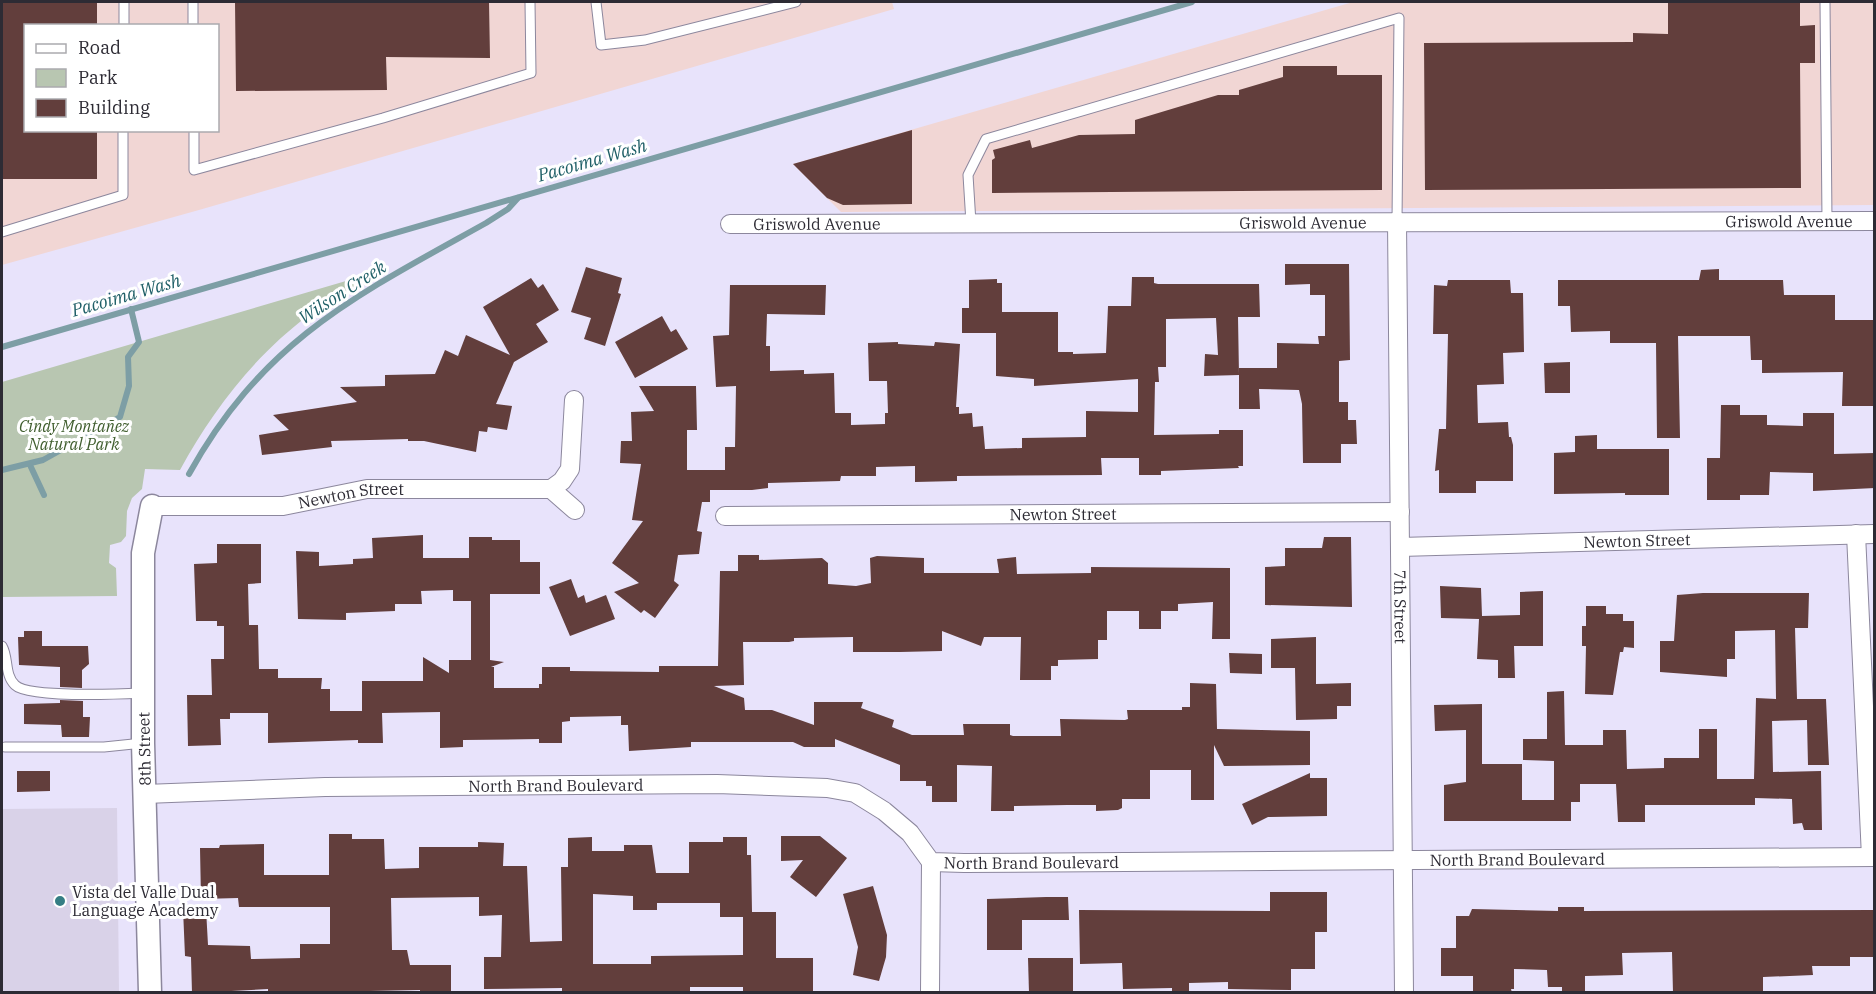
<svg xmlns="http://www.w3.org/2000/svg" width="1876" height="994" font-family="'IBM Plex Serif',serif">
	<rect width="100%" height="100%" fill="#e8e3fb"/>
	<!-- industrial -->
	<g fill="#f1d6d4" fill-rule="evenodd">
		<path d="M2,2H892L894,9L199,210L2,265ZM26,26H218V130H26Z"/>
		<polygon points="1353,2 1874,2 1874,205 841,212 793,164"/>
	</g>
	<!-- education -->
	<polygon fill="#d9d2e8" points="117,808 119,992 2,992 2,809"/>
	<!-- green -->
	<path fill="#b8c6b1" d="M380,271C356,286 332,299 309,315C255,355 212,411 180,470L145,469L142,489L132,498L127,511L126,536L121,542L110,545L109,563L116,568L117,596L2,597V382Z"/>
	<g fill="none" stroke-linecap="round" stroke-linejoin="round">
		<!-- stream -->
		<g stroke="#7d9ea5" stroke-width="6">
			<polyline points="2,347 1192,2"/>
			<polyline points="30,465 44,495"/>
			<polyline points="2,470 43,460 120,417 129,386 128,357 139,342 131,309"/>
			<path d="M189,474C264,339 357,295 486,223L508,209L518,198"/>
		</g>
	</g>
	<!-- building -->
	<g fill="#623e3c" fill-rule="evenodd">
		<polygon points="2,2 97,2 97,26 26,26 26,130 97,130 97,179 2,179"/>
		<polygon points="235,2 489,2 490,58 386,57 387,90 236,91"/>
		<polygon points="1668,2 1800,2 1800,26 1815,25 1815,63 1800,63 1801,188 1425,190 1424,43 1633,42 1633,33 1668,34"/>
		<polygon points="1283,66 1337,66 1337,75 1382,75 1382,190 992,193 992,160 995,158 993,150 1030,140 1032,148 1079,135 1135,134 1135,120 1218,95 1239,95 1239,90 1283,77"/>
		<polygon points="912,130 912,204 843,205 827,198 793,164"/>
		<polygon points="1285,264 1349,264 1350,360 1339,361 1339,402 1348,402 1348,420 1356,420 1357,444 1341,444 1341,463 1303,463 1302,404 1299,390 1259,389 1260,409 1239,409 1239,368 1277,368 1277,343 1319,344 1318,336 1325,336 1325,295 1310,295 1310,284 1285,285"/>
		<polygon points="586,267 622,278 618,293 621,294 605,346 584,339 591,318 571,312"/>
		<polygon points="1719,269 1719,280 1783,280 1784,295 1835,295 1835,320 1875,320 1875,406 1842,406 1843,372 1762,373 1762,360 1751,360 1750,336 1678,336 1680,438 1657,438 1656,343 1610,343 1610,331 1571,332 1570,306 1558,306 1558,280 1699,280 1701,270"/>
		<polygon points="1132,277 1154,277 1154,283 1158,284 1259,284 1260,317 1238,317 1239,375 1204,376 1205,354 1218,355 1216,318 1166,319 1166,367 1158,367 1159,382 1155,382 1154,435 1219,434 1219,430 1243,430 1243,466 1238,466 1239,468 1161,471 1161,475 1139,475 1139,458 1101,458 1102,475 957,476 957,481 915,482 915,466 876,467 876,476 841,476 840,481 768,483 768,488 752,490 710,490 710,502 702,502 697,531 702,532 699,554 678,555 674,581 679,585 655,618 644,610 641,613 614,592 639,583 612,563 643,521 632,520 641,464 620,463 621,441 632,441 631,412 654,411 639,386 696,386 697,430 687,430 687,470 725,470 725,447 735,447 736,386 716,387 713,336 729,335 730,285 826,285 825,315 767,314 766,346 770,346 770,371 804,370 804,374 834,373 835,413 851,413 851,425 885,424 885,413 888,413 887,381 869,381 868,343 898,342 898,344 934,346 935,342 960,344 956,407 959,407 959,414 972,413 973,427 983,426 985,449 1022,448 1022,438 1086,437 1086,411 1138,412 1138,379 1034,386 1034,379 996,376 996,333 962,333 962,308 969,308 969,280 997,279 997,283 1002,283 1002,312 1058,312 1058,352 1073,352 1073,354 1106,353 1108,306 1131,306"/>
		<polygon points="531,278 538,288 543,284 559,310 536,324 548,342 514,362 496,404 512,406 507,430 488,427 487,432 479,431 476,452 424,441 408,441 408,439 331,441 332,447 262,455 259,435 289,430 273,415 357,402 340,387 385,386 385,375 435,374 445,350 458,356 466,335 510,355 483,307"/>
		<polygon points="1448,280 1510,280 1511,293 1523,293 1524,352 1503,353 1504,384 1477,385 1478,423 1508,422 1509,437 1511,437 1513,445 1513,481 1476,481 1476,493 1439,493 1439,470 1435,471 1439,429 1446,429 1448,334 1433,334 1434,285 1447,286"/>
		<polygon points="662,316 671,332 676,329 688,349 635,378 615,342"/>
		<polygon points="1570,362 1570,393 1545,393 1544,363"/>
		<polygon points="1721,405 1740,405 1740,415 1767,415 1767,425 1803,426 1803,413 1834,413 1834,454 1875,453 1875,488 1813,491 1813,473 1770,472 1769,495 1740,495 1740,500 1707,500 1707,458 1720,458"/>
		<polygon points="1597,435 1597,449 1669,449 1669,495 1625,495 1625,493 1554,494 1554,453 1575,452 1575,436"/>
		<polygon points="423,535 423,558 469,558 469,537 492,537 492,540 520,540 520,562 540,562 540,594 490,594 490,660 504,662 491,667 494,667 494,688 539,688 539,684 542,684 542,667 570,667 570,671 659,672 659,666 718,666 720,571 738,571 738,555 759,555 759,560 822,558 828,563 828,584 856,586 871,583 870,558 877,556 924,558 924,573 999,573 997,559 1016,557 1017,574 1091,573 1091,567 1230,568 1230,639 1212,639 1213,602 1178,604 1178,611 1161,611 1161,629 1139,629 1139,611 1107,611 1107,640 1098,640 1098,659 1058,660 1058,666 1051,666 1051,680 1020,680 1021,637 984,637 981,646 942,631 942,651 900,652 853,652 853,637 794,638 794,641 789,642 743,642 744,685 714,686 744,698 745,710 772,710 814,725 814,702 863,702 861,708 894,720 892,727 912,735 964,735 963,724 1010,724 1010,735 1013,736 1061,736 1060,719 1125,720 1128,719 1127,710 1182,710 1182,707 1190,707 1190,683 1216,684 1217,729 1310,731 1310,765 1224,766 1214,745 1214,800 1191,800 1191,770 1150,770 1150,799 1122,799 1122,808 1118,810 1096,811 1096,805 1067,805 1014,806 1014,811 991,811 992,766 957,765 957,802 932,802 932,786 926,786 926,781 900,781 900,765 835,739 835,747 804,747 793,742 691,742 691,747 629,751 628,725 621,725 621,716 570,717 570,721 562,722 562,743 539,743 539,739 463,740 463,747 440,748 440,712 382,713 383,743 358,743 358,740 268,743 268,713 230,713 230,719 220,719 221,745 188,746 187,695 212,695 211,659 224,659 224,626 217,626 217,621 196,621 194,564 217,563 217,544 261,544 261,583 248,584 249,625 258,625 259,669 278,669 278,678 322,678 321,689 330,689 330,711 362,711 362,681 423,681 423,657 449,673 449,660 471,660 471,601 453,601 453,590 421,591 422,604 395,604 395,611 346,613 346,620 298,619 296,551 319,552 319,566 353,564 353,559 373,558 372,538"/>
		<polygon points="1324,537 1351,537 1352,607 1265,605 1265,567 1285,566 1285,548 1322,548"/>
		<polygon points="571,579 578,598 584,595 586,603 606,595 615,619 570,636 549,587"/>
		<polygon points="1440,586 1481,588 1482,616 1520,615 1520,592 1543,591 1543,646 1514,646 1515,678 1498,678 1498,660 1477,659 1479,619 1441,618"/>
		<polygon points="1703,593 1809,593 1808,628 1795,628 1797,699 1826,699 1829,765 1808,765 1807,720 1772,721 1773,772 1821,771 1822,830 1804,830 1802,823 1793,824 1792,799 1755,798 1755,805 1645,805 1645,822 1618,822 1616,784 1580,784 1580,802 1571,802 1571,821 1444,821 1444,785 1466,782 1466,730 1435,731 1434,705 1482,704 1482,764 1522,764 1522,800 1554,800 1554,761 1523,760 1523,739 1547,739 1547,692 1564,691 1565,745 1603,745 1603,730 1626,730 1627,769 1664,768 1664,758 1699,758 1699,729 1717,729 1717,779 1754,779 1756,698 1776,699 1775,630 1735,631 1735,659 1727,659 1727,677 1660,672 1660,641 1674,641 1677,595"/>
		<polygon points="1586,606 1606,606 1606,614 1623,614 1623,621 1634,621 1634,648 1624,647 1623,652 1620,652 1613,695 1585,694 1586,646 1582,646 1582,626 1586,626"/>
		<polygon points="24,631 42,631 42,646 88,646 89,664 82,670 82,688 60,687 60,667 19,665 18,637 24,637"/>
		<polygon points="1316,637 1316,684 1351,683 1351,706 1337,706 1337,719 1296,720 1295,668 1271,668 1271,639"/>
		<polygon points="1229,653 1262,654 1262,674 1230,673"/>
		<polygon points="60,700 83,701 83,717 90,717 89,737 62,737 61,725 24,724 24,704 60,703"/>
		<polygon points="17,771 50,771 50,791 17,792"/>
		<polygon points="1310,773 1310,778 1327,778 1327,816 1268,817 1252,825 1242,804"/>
		<path d="M329,834H352V839H384L385,869L419,868V847H478V842L504,843L503,866H527L530,942L562,941L561,867H568V838L592,837V851H624V845H652L656,873H689V842H723V837H747V855H751L752,912H776V958H813V993L743,992V987H690V993H562V988L484,989V957H501L502,915L479,916V897L391,898L392,950H407L410,965H451V993H420V990L268,993V989L192,993L191,957L185,956L183,909H206L208,945L250,946L251,959L300,958V944H330V907H239L238,898L201,899L200,848H219L220,845L264,844V875H329ZM593,894L633,896V910H657V903H720V917H743V955L651,956V964H593Z"/>
		<polygon points="781,836 820,836 847,858 816,897 790,877 803,860 781,861"/>
		<polygon points="873,886 887,935 886,957 879,981 853,975 858,947 843,894"/>
		<polygon points="1270,892 1327,892 1327,932 1315,932 1315,969 1291,969 1291,990 1228,989 1228,982 1189,983 1189,991 1172,992 1172,988 1123,989 1122,963 1080,964 1079,910 1270,911"/>
		<polygon points="1046,897 1068,897 1069,920 1022,920 1022,950 987,950 987,899"/>
		<polygon points="1558,907 1584,907 1584,911 1875,910 1875,957 1850,957 1850,966 1812,966 1813,975 1763,977 1763,993 1673,993 1672,952 1622,953 1623,975 1585,976 1585,993 1562,993 1562,987 1548,987 1547,970 1514,969 1514,989 1511,989 1512,993 1473,993 1473,976 1441,976 1441,948 1456,948 1456,916 1469,916 1472,909 1558,911"/>
		<polygon points="1028,958 1073,958 1073,993 1029,993"/>
	</g>
	<g fill="none" stroke-linecap="round" stroke-linejoin="round">
		<!-- service casing -->
		<g stroke="#8c879d" stroke-width="11">
			<g id="service">
				<polyline points="193,2 193,26"/>
				<polyline points="596,2 601,45 645,40 796,2"/>
				<polyline points="1825,2 1827,221"/>
				<polyline points="124,26 124,2"/>
				<polyline points="194,130 194,170 383,118 531,73 530,2"/>
				<polyline points="971,223 968,175 986,139 1399,18 1397,221"/>
				<polyline points="2,232 123,195 123,130"/>
				<path d="M2,646C9,658 4,674 15,685C28,698 122,694 143,693"/>
				<polyline points="5,747 104,747 143,743"/>
			</g>
		</g>
		<!-- minor casing -->
		<g stroke="#8c879d" stroke-width="20">
			<g id="minor">
				<path id="s1" d="M1397,221L1404,992"/>
				<path id="s2" d="M730,224L1874,221"/>
				<polyline points="551,489 562,481 570,469 574,400"/>
				<polyline points="551,489 575,510"/>
				<path id="s3" d="M152,506H283L367,489H551"/>
				<path id="s4" d="M725,516L1400,512"/>
				<polyline points="1856,534 1871,857"/>
				<path id="s5" d="M1400,547L1874,534"/>
				<path id="s6" d="M145,794L325,787L717,784L827,788L855,793L884,811L910,833L931,862L964,863L1874,857"/>
				<polyline points="930,992 931,862"/>
			</g>
		</g>
		<!-- tertiary casing -->
		<g stroke="#8c879d" stroke-width="25">
			<polyline id="tertiary" points="150,992 143,743 143,553 152,506"/>
		</g>
		<!-- service -->
		<use href="#service" stroke="#fff" stroke-width="9"/>
		<!-- minor -->
		<use href="#minor" stroke="#fff" stroke-width="18"/>
		<!-- tertiary -->
		<use href="#tertiary" stroke="#fff" stroke-width="22"/>
	</g>
	<!-- markers -->
	<circle fill="#357e84" stroke="#fff" stroke-width="2" cx="60" cy="901" r="6"/>
	<g text-anchor="middle" dominant-baseline="central" stroke-width="6" stroke-linejoin="round" paint-order="stroke">
		<!-- street labels -->
		<g font-size="16" fill="#2d2b34" stroke="#fff">
			<text stroke="none"><textPath href="#s2" startOffset="573">Griswold Avenue</textPath></text>
			<text stroke="none"><textPath href="#s2" startOffset="1059">Griswold Avenue</textPath></text>
			<text stroke="none"><textPath href="#s2" startOffset="87">Griswold Avenue</textPath></text>
			<text stroke="none"><textPath href="#s3" startOffset="200">Newton Street</textPath></text>
			<text stroke="none"><textPath href="#s4" startOffset="338">Newton Street</textPath></text>
			<text stroke="none"><textPath href="#s5" startOffset="237">Newton Street</textPath></text>
			<text stroke="none"><textPath href="#s1" startOffset="386">7th Street</textPath></text>
			<text transform="translate(144 749) rotate(-91)">8th Street</text>
			<text stroke="none"><textPath href="#s6" startOffset="411">North Brand Boulevard</textPath></text>
			<text stroke="none"><textPath href="#s6" startOffset="1401">North Brand Boulevard</textPath></text>
			<text stroke="none"><textPath href="#s6" startOffset="915">North Brand Boulevard</textPath></text>
		</g>
		<!-- park labels -->
		<g font-size="16" font-style="italic" fill="#405e2e" stroke="#fff">
			<text x="74" y="426">Cindy Montañez<tspan x="74" dy="18">Natural Park</tspan></text>
		</g>
		<!-- poi labels -->
		<g font-size="16" fill="#2d2b34" stroke="#fff" text-anchor="start">
			<text x="72" y="892">Vista del Valle Dual<tspan x="72" dy="18">Language Academy</tspan></text>
		</g>
		<!-- water labels -->
		<g font-size="18" font-style="italic" fill="#1f5f67" stroke="#fff">
			<text transform="translate(592 160) rotate(-16)">Pacoima Wash</text>
			<text transform="translate(342 292) rotate(-33)">Wilson Creek</text>
			<text transform="translate(126 295) rotate(-16)">Pacoima Wash</text>
		</g>
	</g>
	<!-- border -->
	<rect width="1876" height="994" fill="none" stroke="#2d2b34" stroke-width="6"/>
	<!-- legend -->
	<rect x="24" y="24" width="195" height="108" fill="#ffffff" stroke="#abaaae" stroke-width="1.5"/>
	<rect x="36" y="44" width="30" height="9" fill="#ffffff" stroke="#abaaae" stroke-width="1.5"/>
	<text x="78" y="54" font-size="18" fill="#2d2b34">Road</text>
	<rect x="36" y="69" width="30" height="18" fill="#b8c6b1" stroke="#abaaae" stroke-width="1.5"/>
	<text x="78" y="84" font-size="18" fill="#2d2b34">Park</text>
	<rect x="36" y="99" width="30" height="18" fill="#623e3c" stroke="#abaaae" stroke-width="1.5"/>
	<text x="78" y="114" font-size="18" fill="#2d2b34">Building</text>
</svg>
